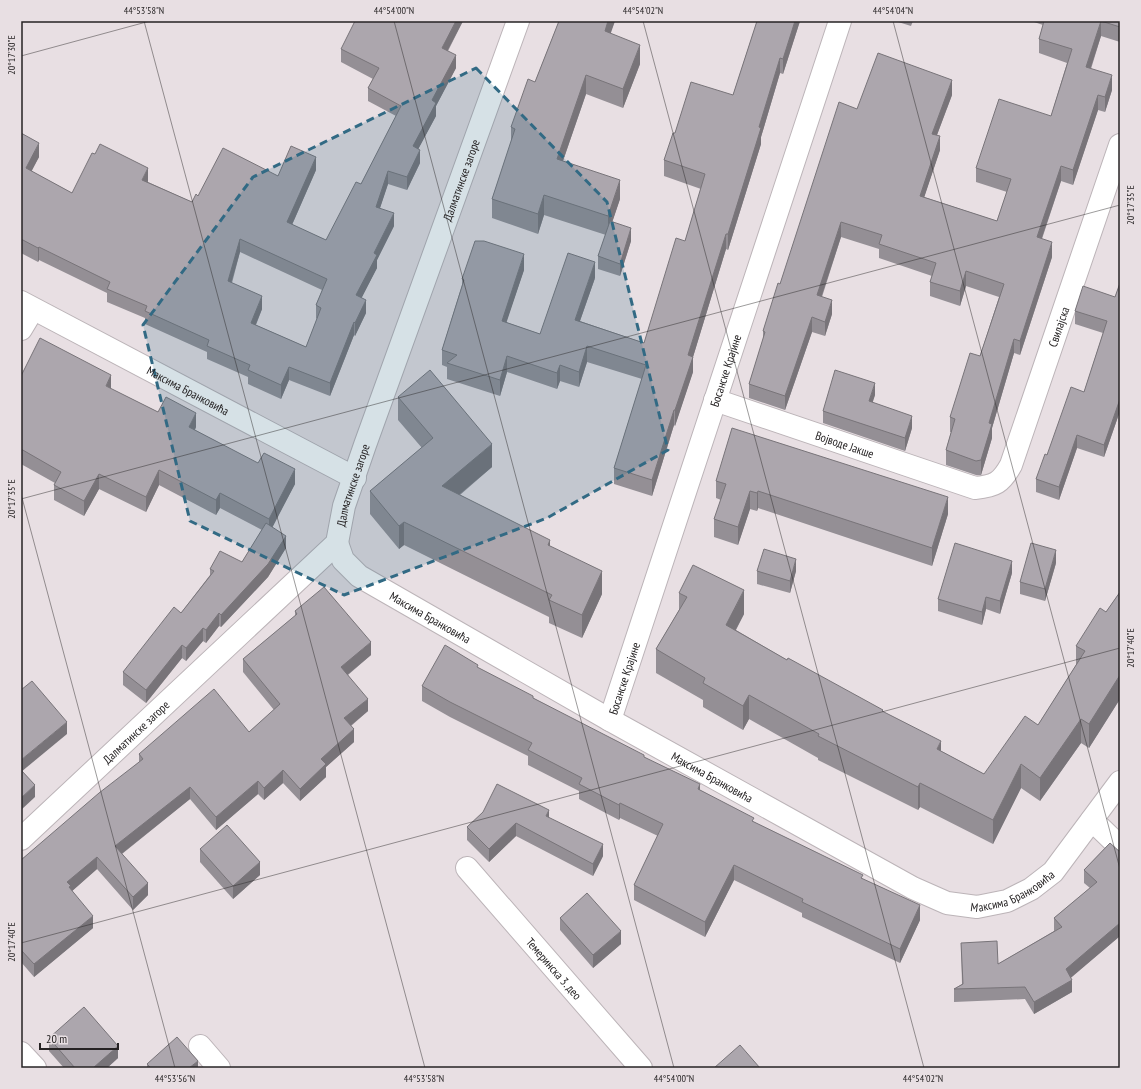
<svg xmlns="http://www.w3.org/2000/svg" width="1141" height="1089" font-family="'PT Sans Narrow',sans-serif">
	<rect width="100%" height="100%" fill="#e8dfe3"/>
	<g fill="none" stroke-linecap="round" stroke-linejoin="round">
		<!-- minor casing -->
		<g stroke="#bcb4b8" stroke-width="24">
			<g id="minor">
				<path id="s1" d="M21,302L355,478"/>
				<polyline points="21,329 33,309"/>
				<path id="s2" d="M715,400L975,488C995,486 1001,483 1011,465L1120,145"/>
				<path id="s3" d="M337,543L343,560L359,576L610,720L913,888L947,903L977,907L1007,901L1031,889L1053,872L1120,782"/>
				<path id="s4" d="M610,720L840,21"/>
				<polyline points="1092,820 1120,847"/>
				<path id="s5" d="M21,839L337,543L344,506L365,445L518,21"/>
				<path id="s6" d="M467,868L641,1068"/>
				<polyline points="200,1046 219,1068"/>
				<polyline points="21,1053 35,1068"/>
			</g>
		</g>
		<!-- minor -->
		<use href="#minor" stroke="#fff" stroke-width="22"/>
	</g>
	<!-- wall -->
	<g fill="#948f95" fill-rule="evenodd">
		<path d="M463,21L448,51L456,68L436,106V116L418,149L420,163L407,190L388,184L380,208L394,226L377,260V268L361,298L366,313L355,336L354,335L330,396L289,380L281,399L248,384V377L207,359V352L145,324V318L107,302V293L39,260L38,262L21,253V133L39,157L31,171L72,193L148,181V182L192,202L198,196L278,176L316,170L292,225L326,240L361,184L396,116L368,101V88L373,79L341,62V49L397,22ZM240,252L322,290L316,305V318L317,319L306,347L256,325L262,309L232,283Z"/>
		<polygon points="559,21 615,21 610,33 640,64 623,108 586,94 563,161 620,199 612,222 631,241 620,276 598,269 598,256 606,235 544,215 538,234 492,218 492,199 511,143 511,127 535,82"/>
		<polygon points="757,21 800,21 783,74 780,73 761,137 761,144 728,250 726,249 693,357 693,372 675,426 674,425 652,496 614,484 614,468 642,379 587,362 579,387 560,381 557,389 507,372 500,396 447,379 447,367 442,365 442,350 462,285 462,279 524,270 506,322 540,334 595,278 580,321 644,343 685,241 701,189 664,176 664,160 675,133 733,95"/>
		<polygon points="895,21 913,21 911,26"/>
		<polygon points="1031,21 1120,21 1120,42 1101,36 1091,69 1112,90 1105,112 1098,110 1073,185 1061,181 1042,239 1052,257 1020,355 1014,353 992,428 992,438 981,475 976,475 946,465 946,450 951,432 950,432 950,417 980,356 999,297 966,286 960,306 930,296 930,282 932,276 879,258 879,249 841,237 822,297 832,314 825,336 812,332 785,410 749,398 749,384 763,340 763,331 780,284 857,109 952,95 937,135 940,150 924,197 997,221 1007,192 976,182 976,168 1051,116 1067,63 1039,53 1039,39 1043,25"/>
		<polygon points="1120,283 1120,411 1104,457 1077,448 1059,500 1036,492 1036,479 1047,455 1084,392 1103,333 1075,324 1075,311 1115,297"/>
		<polygon points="21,376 111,389 158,412 196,427 195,430 295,484 272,527 286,548 268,577 221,627 219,626 206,643 203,641 186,661 182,658 146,703 123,685 123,672 181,613 210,575 210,569 242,562 262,530 220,508 216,515 159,485 146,512 99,489 84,516 54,500 54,485 55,483 21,464"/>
		<polygon points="875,395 872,402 912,428 905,451 823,423 823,411"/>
		<polygon points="398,397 492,467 460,495 550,546 602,594 582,638 549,623 549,617 404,545 399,549 370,514 370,491 422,448 398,420"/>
		<polygon points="716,481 948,514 932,566 758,508 757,511 750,509 738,545 714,537 714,519 721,500 716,498"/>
		<polygon points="1056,563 1045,601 1020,594 1020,582"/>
		<polygon points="757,571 796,571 790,593 757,584"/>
		<polygon points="1012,573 1000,614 986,609 982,625 938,611 938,599"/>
		<polygon points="1120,592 1120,699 1089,748 1081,743 1040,801 1021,788 993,844 920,807 918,810 818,760 818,758 749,719 743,730 703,707 703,700 656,673 656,649 679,610 679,593 744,614 736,630 787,660 883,712 941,751 984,774 1038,725 1076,665 1076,646 1106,612"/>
		<polygon points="295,611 371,655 348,675 368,711 351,726 354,742 326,767 326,777 300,801 283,783 264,800 258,794 216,830 190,799 122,854 148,895 133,910 97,869 72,891 93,928 34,977 21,962 21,860 139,762 139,754 249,732 274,710 243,672 243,659 295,616"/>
		<polygon points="478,668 533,698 644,757 754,822 863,879 920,920 900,963 802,917 802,913 734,880 705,937 634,900 634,885 658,836 620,818 619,820 579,799 579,791 528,765 528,756 450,717 422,701 422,686"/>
		<polygon points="549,818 603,856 593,876 516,836 489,862 467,840 467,827"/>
		<polygon points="1110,843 1120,936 1070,978 1072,992 1034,1014 1025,999 954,1002 954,989 962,984 961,943 998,964 1054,931 1054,918 1090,888 1084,883 1084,870"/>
		<polygon points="200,849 260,875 233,899 200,862"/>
		<polygon points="560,918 621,944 593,968 560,930"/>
		<polygon points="49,1038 118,1058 107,1068 64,1068 49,1051"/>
		<polygon points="147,1064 198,1068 147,1068"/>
	</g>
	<!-- shaded-wall -->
	<g fill="#787479">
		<polygon points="456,21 463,21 442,61 442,48"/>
		<polygon points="608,21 615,21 605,50 605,31"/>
		<polygon points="795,21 800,21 783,74 783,59"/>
		<polygon points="1101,21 1101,36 1086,82 1086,67"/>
		<polygon points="640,45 640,64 623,108 623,89"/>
		<polygon points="456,55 456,68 436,106 436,116 413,159 413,146 432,100"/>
		<polygon points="780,58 780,73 761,137 761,144 728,250 728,234 759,127"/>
		<polygon points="586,75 586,94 557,178 557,159"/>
		<polygon points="1112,75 1112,90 1105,112 1105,97"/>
		<polygon points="952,80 952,95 932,148 932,134"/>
		<polygon points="1098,95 1098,110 1073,185 1073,170"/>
		<polygon points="940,136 940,150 920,210 920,196"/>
		<polygon points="39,143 39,157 26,182 26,168"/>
		<polygon points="420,150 420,163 407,190 407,177"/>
		<polygon points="316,157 316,170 287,236 287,222"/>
		<polygon points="1061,166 1061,181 1037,252 1037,237"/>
		<polygon points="148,168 148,181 142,193 142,180"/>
		<polygon points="388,171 388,184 376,220 376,207"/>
		<polygon points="620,180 620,199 608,235 608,216"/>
		<polygon points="544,195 544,215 538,234 538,214"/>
		<polygon points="394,213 394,226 377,260 377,268 356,309 356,295 374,253"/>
		<polygon points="841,222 841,237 817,310 817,295"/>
		<polygon points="631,228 631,241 620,276 620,264"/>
		<polygon points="726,234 726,249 693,357 693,372 675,426 675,410 688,355"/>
		<polygon points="240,239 240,252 228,294 228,281"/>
		<polygon points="1052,242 1052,257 1020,355 1020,341"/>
		<polygon points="39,247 39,260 38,262 38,248"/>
		<polygon points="524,254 524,270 502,336 502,321"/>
		<polygon points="595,262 595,278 575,335 575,320"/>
		<polygon points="966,271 966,286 960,306 960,291"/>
		<polygon points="262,296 262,309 251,336 251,323"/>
		<polygon points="366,300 366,313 355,336 355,323"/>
		<polygon points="832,300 832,314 825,336 825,322"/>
		<polygon points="812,317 812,332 785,410 785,396"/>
		<polygon points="354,322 354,335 330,396 330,383"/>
		<polygon points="1014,339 1014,353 992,428 992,438 981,475 981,460 989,423"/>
		<polygon points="587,346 587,362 579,387 579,372"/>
		<polygon points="507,356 507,372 500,396 500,380"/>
		<polygon points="560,365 560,381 557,389 557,373"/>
		<polygon points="289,367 289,380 281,399 281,385"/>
		<polygon points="111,375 111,389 106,386"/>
		<polygon points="875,383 875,395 869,414 869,401"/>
		<polygon points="1120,399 1120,411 1104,457 1104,445"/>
		<polygon points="674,410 674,425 652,496 652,480"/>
		<polygon points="196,413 196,427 189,441 189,427"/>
		<polygon points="912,416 912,428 905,451 905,438"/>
		<polygon points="1077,435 1077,448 1059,500 1059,487"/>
		<polygon points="492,444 492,467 442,509 442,486"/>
		<polygon points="295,469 295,484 269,534 269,519"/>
		<polygon points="159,470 159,485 146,512 146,497"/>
		<polygon points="99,474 99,489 84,516 84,501"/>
		<polygon points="750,491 750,509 738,545 738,527"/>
		<polygon points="758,491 758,508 757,511 757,493"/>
		<polygon points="220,493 220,508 216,515 216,500"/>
		<polygon points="948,497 948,514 932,566 932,548"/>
		<polygon points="404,522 404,545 399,549 399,526"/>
		<polygon points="286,536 286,548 268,577 221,627 221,615"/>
		<polygon points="550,540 550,563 548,545"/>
		<polygon points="1056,550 1056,563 1045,601 1045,589"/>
		<polygon points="796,559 796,571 790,593 790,581"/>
		<polygon points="1012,561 1012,573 1000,614 1000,601"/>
		<polygon points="602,571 602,594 582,638 582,615"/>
		<polygon points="744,590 744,614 726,648 726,625"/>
		<polygon points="986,597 986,609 982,625 982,612"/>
		<polygon points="219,613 219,626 206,643 206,630"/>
		<polygon points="203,628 203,641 186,661 186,648"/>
		<polygon points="371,642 371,655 341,680 341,667"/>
		<polygon points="182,645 182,658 146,703 146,690"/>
		<polygon points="1120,675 1120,699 1089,748 1089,724"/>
		<polygon points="749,695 749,719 743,730 743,706"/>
		<polygon points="368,699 368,711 344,731 344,718"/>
		<polygon points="1081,719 1081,743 1040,801 1040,778"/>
		<polygon points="67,722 67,734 21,772 21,760"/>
		<polygon points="354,729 354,742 326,767 326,777 300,801 300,789 321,759"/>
		<polygon points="941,741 941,765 937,749"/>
		<polygon points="1021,764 1021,788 993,844 993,820"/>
		<polygon points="283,770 283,783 264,800 264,788"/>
		<polygon points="258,781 258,794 216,830 216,817"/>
		<polygon points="920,783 920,807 918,810 918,787"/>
		<polygon points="700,784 700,799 698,789"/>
		<polygon points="35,785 35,797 21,810 21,798"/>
		<polygon points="190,787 190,799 115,859 115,846"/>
		<polygon points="620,803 620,818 619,820 619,805"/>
		<polygon points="549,810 549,823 546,816"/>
		<polygon points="516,823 516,836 489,862 489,849"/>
		<polygon points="603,844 603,856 593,876 593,864"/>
		<polygon points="97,857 97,869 71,892 67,882"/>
		<polygon points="260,862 260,875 233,899 233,886"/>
		<polygon points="734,865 734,880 705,937 705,922"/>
		<polygon points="148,883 148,895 133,910 133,897"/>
		<polygon points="920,905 920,920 900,963 900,949"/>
		<polygon points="93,916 93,928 34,977 34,964"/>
		<polygon points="1120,923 1120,936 1066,982 1066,969"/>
		<polygon points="621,931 621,944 593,968 593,955"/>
		<polygon points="1072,980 1072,992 1034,1014 1034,1002"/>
		<polygon points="118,1046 118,1058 107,1068 93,1068"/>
		<polygon points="198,1061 198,1068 189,1068"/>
	</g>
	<!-- building -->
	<g fill="#aca6ad" stroke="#787479" fill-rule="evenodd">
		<path d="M355,21H395L397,22L398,21H456L442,48L456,55L432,100L436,103L413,146L420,150L407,177L388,171L376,207L394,213L374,253L377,255L356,295L366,300L355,323L354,322L330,383L289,367L281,385L248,370L250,365L207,346L209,340L145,311L147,306L107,289L110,282L39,247L38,248L21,239V133L39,143L26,168L72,193L92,153L95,154L100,144L148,168L142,180L192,202L196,194L198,196L223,148L278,176L291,146L316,157L287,222L326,240L356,182L361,184L401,106L368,88L379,68L341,49ZM240,239L327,279L316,305L321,308L306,347L251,323L262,296L228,281Z"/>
		<polygon points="559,21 608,21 605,31 640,45 623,89 586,75 557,159 620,180 608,216 544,195 538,214 492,199 515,129 511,127 528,79 535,82"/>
		<polygon points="757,21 795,21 783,59 780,58 759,127 761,128 728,234 726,234 688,355 693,357 675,410 674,410 652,480 614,468 646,365 587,346 579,372 560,365 557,373 507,356 500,380 447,363 457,355 442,350 464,280 462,279 475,241 484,241 524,254 502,321 540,334 568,253 595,262 575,320 644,343 676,238 685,241 705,174 664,160 673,133 675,133 691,82 733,95"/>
		<polygon points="1044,21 1120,21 1120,27 1101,21 1086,67 1112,75 1105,97 1098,95 1073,170 1061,166 1037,237 1052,242 1020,341 1014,339 989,423 992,424 981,460 976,461 946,450 955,419 950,417 970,353 980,356 1004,284 966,271 960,291 930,282 936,263 879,244 882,235 841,222 817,295 832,300 825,322 812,317 785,396 749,384 765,332 763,331 778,283 780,284 839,102 857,109 878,53 952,80 932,134 940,136 920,196 997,221 1011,179 976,168 999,99 1051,116 1072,49 1039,39"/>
		<polygon points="610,221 631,228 620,264 598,256"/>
		<polygon points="1120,283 1120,399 1104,445 1077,435 1059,487 1036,479 1045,454 1047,455 1071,387 1084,392 1107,321 1075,311 1083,286 1115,297"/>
		<polygon points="40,338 111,375 106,386 158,412 166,397 196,413 189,427 258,463 264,453 295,469 269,519 220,493 216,500 159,470 146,497 99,474 84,501 54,485 61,472 21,449 21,376"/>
		<polygon points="430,370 492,444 442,486 550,540 548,545 602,571 582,615 549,600 552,595 404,522 399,526 370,491 433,438 398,397"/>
		<polygon points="835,370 875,383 869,401 912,416 905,438 823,411"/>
		<polygon points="732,428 948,497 932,548 758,491 757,493 750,491 738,527 714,519 726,484 716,481"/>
		<polygon points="266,523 286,536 268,564 221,615 219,613 206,630 203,628 186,648 182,645 146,690 123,672 174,607 181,613 214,571 210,569 220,551 242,562"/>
		<polygon points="955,543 1012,561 1000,601 986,597 982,612 938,599"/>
		<polygon points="1031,543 1056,550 1045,589 1020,582"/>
		<polygon points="764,549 796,559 790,581 757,571"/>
		<polygon points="693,565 744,590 726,625 787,660 788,658 883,710 882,711 941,741 937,749 984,774 1025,716 1038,725 1085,651 1076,646 1100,608 1106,612 1120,592 1120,675 1089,724 1081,719 1040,778 1021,764 993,820 920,783 918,787 818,736 819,734 749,695 743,706 703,683 705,678 656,649 687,597 679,593"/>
		<polygon points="324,587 371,642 341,667 368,699 344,718 354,729 321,759 326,764 300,789 283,770 264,788 258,781 216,817 190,787 115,846 148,883 133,897 97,857 67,882 71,886 69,887 93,916 34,964 21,950 21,860 99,793 143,759 139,754 214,689 249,732 280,704 243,659 297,614 295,611"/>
		<polygon points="445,645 478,665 477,667 533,696 533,698 644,755 644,757 700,784 698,789 754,818 752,821 863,875 861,878 920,905 900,949 802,902 803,899 734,865 705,922 634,885 663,824 620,803 619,805 579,784 582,778 528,750 532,743 450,702 422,686"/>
		<polygon points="32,681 67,722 21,760 21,690"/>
		<polygon points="21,770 35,785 21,798"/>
		<polygon points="497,784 549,810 546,816 603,844 593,864 516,823 489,849 467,827 483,812"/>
		<polygon points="227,825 260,862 233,886 200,849"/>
		<polygon points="1110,843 1120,852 1120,923 1066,969 1072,980 1034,1002 1025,987 954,989 963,984 961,943 997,941 998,964 1062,927 1054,918 1097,882 1084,870"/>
		<polygon points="587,893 621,931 593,955 560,918"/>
		<polygon points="84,1007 118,1046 93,1068 75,1068 49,1038"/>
		<polygon points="177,1037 198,1061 189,1068 151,1068 147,1064"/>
		<polygon points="740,1045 760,1068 714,1068"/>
	</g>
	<!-- marked area -->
	<path fill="#326a84" fill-opacity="0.2" stroke="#326a84" stroke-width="3" stroke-dasharray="8 5" stroke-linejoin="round" d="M476,68L607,202L668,450L547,518L344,595L190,521L143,325L253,177Z"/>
	<!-- ticks -->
	<path fill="none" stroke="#262324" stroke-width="1" stroke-opacity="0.45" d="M144,21L425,1068M394,21L674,1068M643,21L924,1068M893,21L1120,869M21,56L150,21M21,494L175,1068M21,499L1120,205M21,943L1120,648"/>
	<g text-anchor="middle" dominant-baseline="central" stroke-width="3" stroke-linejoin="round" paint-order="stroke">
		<!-- street labels -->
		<g font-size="12" fill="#262324" stroke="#e8dfe3">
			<text stroke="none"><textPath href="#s5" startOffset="817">Далматинске загоре</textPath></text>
			<text stroke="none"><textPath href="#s2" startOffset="466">Свилајска</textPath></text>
			<text stroke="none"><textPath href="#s4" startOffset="368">Босанске Крајине</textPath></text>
			<text stroke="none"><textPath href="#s1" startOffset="189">Максима Бранковића</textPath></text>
			<text stroke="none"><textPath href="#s2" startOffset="137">Војводе Јакше</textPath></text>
			<text stroke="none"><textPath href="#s5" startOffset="493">Далматинске загоре</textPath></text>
			<text stroke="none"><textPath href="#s3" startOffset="123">Максима Бранковића</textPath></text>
			<text stroke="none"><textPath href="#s4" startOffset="44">Босанске Крајине</textPath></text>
			<text stroke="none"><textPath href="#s5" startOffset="157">Далматинске загоре</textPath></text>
			<text stroke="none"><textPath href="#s3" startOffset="447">Максима Бранковића</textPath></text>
			<text stroke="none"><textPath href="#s3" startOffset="783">Максима Бранковића</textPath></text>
			<text stroke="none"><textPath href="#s6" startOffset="133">Темеринска 3. део</textPath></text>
		</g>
	</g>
	<!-- border -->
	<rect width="1141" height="1089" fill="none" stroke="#e8dfe3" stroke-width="44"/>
	<!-- scale -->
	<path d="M40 1043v6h78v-6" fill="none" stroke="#262324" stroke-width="2"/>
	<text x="46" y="1043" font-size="12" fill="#262324" stroke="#e8dfe3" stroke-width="3" paint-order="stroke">20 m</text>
	<rect x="22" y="22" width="1097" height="1045" fill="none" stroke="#262324" stroke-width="1.5"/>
	<g font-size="10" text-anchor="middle" fill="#262324">
		<text x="144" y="14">44°53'58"N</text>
		<text x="394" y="14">44°54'00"N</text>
		<text x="643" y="14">44°54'02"N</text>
		<text x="893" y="14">44°54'04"N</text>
		<text transform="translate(11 55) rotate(-90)" y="4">20°17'30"E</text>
		<text transform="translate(1130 205) rotate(-90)" y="4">20°17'35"E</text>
		<text transform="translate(11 499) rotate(-90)" y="4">20°17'35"E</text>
		<text transform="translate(1130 648) rotate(-90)" y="4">20°17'40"E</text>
		<text transform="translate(11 942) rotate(-90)" y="4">20°17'40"E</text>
		<text x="175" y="1082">44°53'56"N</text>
		<text x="424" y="1082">44°53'58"N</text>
		<text x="674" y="1082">44°54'00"N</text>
		<text x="923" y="1082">44°54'02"N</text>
	</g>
</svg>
